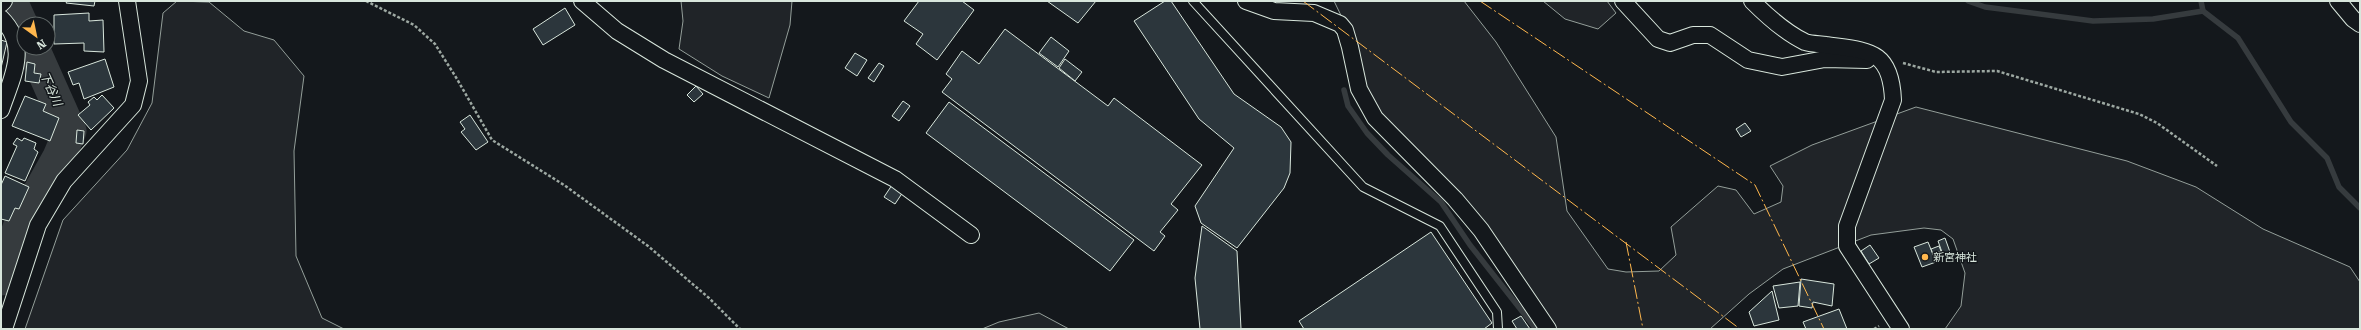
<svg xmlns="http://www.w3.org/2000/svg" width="2361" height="330" font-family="'Roboto Serif','Noto Sans JP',serif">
	<rect width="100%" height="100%" fill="#14181c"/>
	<!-- green -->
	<g fill="#202428" stroke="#939e99">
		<polygon points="177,1 209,2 244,31 274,40 304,76 294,151 296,256 322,318 344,329 25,329 63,220 127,150 152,103 163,13"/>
		<polygon points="681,1 792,1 790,25 769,98 722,76 679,49 683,21"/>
		<polygon points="1334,1 1464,1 1496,42 1556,137 1567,211 1608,269 1626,272 1659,271 1676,255 1671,227 1718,186 1736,190 1754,214 1781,202 1783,186 1770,166 1812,145 1916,107 2127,161 2196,187 2263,229 2350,267 2360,282 2360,329 1945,329 1961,306 1965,273 1953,239 1941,230 1924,228 1871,235 1783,269 1749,294 1710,329 1555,329 1373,110 1350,34"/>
		<polygon points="1543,1 1607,1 1616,13 1598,29 1565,19"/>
		<polygon points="1039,313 1069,329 982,329 999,322"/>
	</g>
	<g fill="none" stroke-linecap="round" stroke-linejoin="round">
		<!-- stream -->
		<g stroke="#363b3e" stroke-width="5.5">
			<polyline points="1968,1 1985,7 2093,21 2153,19 2203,11"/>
			<polyline points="2201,1 2203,11 2238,38 2291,122 2327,158 2339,187 2360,208"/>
			<polyline points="1344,90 1348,106 1367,133 1388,155 1441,202 1470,245 1536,329"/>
		</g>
		<!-- river -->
		<g stroke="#363b3e" stroke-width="33">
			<polyline points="11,1 24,30"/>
			<polyline points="1,279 19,228 59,157 70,131 33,48"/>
		</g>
	</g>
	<!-- building -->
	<g fill="#2c363c" stroke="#d8e6dc">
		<polygon points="67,1 95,1 94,6 66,3"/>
		<polygon points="919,1 962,1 974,10 937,60 916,44 923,34 904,21"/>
		<polygon points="1047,1 1096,1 1078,23"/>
		<polygon points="1165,1 1171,1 1234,94 1281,127 1291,142 1290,173 1284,188 1237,248 1201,223 1195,206 1234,148 1199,119 1134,21"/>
		<polygon points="565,8 575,25 543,45 533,29"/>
		<polygon points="89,13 89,21 103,20 104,52 84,51 84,43 54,44 54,15"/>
		<polygon points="1005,29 1108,106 1114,98 1202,165 1171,204 1178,210 1160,232 1165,236 1154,251 942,92 952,79 946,74 962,51 979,64"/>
		<polygon points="1051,37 1069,51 1058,67 1039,53"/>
		<polygon points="1,40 7,42 1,68"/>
		<polygon points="855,53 867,60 857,76 845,68"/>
		<polygon points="105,59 114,87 84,99 79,83 73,85 68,72"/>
		<polygon points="1065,59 1082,72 1075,81 1059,68"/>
		<polygon points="27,62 35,64 34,73 41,74 39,83 25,81"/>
		<polygon points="879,63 884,66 874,82 868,78"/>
		<polygon points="696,86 703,94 694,102 687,95"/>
		<polygon points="102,95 114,108 91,130 78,115 90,105 88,102 94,97 97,100"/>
		<polygon points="25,96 46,104 43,111 59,118 50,141 12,126"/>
		<polygon points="903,101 910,106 899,121 892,116"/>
		<polygon points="949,102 1134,240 1110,271 926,133"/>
		<polygon points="470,115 488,142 476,150 461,132 465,129 460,122"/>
		<polygon points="1745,123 1751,131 1741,137 1736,129"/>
		<polygon points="77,130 84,131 83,144 76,143"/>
		<polygon points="17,138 22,141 24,138 36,143 34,149 38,152 25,181 5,173 17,146 13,144"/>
		<polygon points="5,176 29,187 19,209 15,208 9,221 1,219 1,185"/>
		<polygon points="892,185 903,192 895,204 884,197"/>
		<polygon points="1202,226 1237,251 1241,329 1200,329 1195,278"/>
		<polygon points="1431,232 1492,323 1484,329 1304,329 1299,321"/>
		<polygon points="1945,238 1950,252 1943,255 1938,241"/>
		<polygon points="1928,242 1936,262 1922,267 1914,247"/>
		<polygon points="1870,245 1879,258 1869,264 1861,251"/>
		<polygon points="1939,246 1941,251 1933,254 1931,249"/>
		<polygon points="1801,279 1834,284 1832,306 1813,302 1812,308 1799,306"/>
		<polygon points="1800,282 1798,306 1779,308 1773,286"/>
		<polygon points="1772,291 1779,320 1754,326 1749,312"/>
		<polygon points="1839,309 1847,329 1806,329 1803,322"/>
		<polygon points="1521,316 1530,329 1517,329 1512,321"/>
	</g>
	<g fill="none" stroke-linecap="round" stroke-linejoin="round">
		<!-- lane casing -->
		<g stroke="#d8e6dc" stroke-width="10">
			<polyline id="lane" points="1193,1 1363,187 1440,226 1497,312 1498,329"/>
		</g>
		<!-- street casing -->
		<g stroke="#d8e6dc" stroke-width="18">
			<g id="street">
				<polyline points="582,1 617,31 664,60 895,179 971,235"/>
				<polyline points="1246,1 1274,11 1314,13 1340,24 1345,30 1350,47 1359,89 1375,118 1455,199 1481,230 1548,329"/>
				<polyline points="1623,1 1658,39 1670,43 1693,35 1710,35 1748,60 1782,67 1825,59 1867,60"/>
				<path d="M1752,1C1767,16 1786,33 1805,42C1811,44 1820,44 1826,45C1868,51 1891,49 1893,100L1847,226V246L1901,329"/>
				<polyline points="2338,1 2353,19 2360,24"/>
				<polyline points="1,4 4,1"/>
				<path d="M1,18C30,47 12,77 1,110"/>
				<polyline points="4,329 38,225 64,181 133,105 139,81 127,1"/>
			</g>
		</g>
		<!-- path -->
		<g stroke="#9da8a2" stroke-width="2.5" stroke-dasharray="3 2" stroke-linecap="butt">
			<polyline points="366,1 414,25 435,44 457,79 492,140 564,185 648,246 709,298 740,329"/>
			<polyline points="1903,63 1936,72 1997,71 2139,114 2157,123 2217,166"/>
			<polyline points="1874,329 1879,326"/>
		</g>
		<!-- lane -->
		<use href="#lane" stroke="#14181c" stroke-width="8"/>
		<!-- street -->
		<use href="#street" stroke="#14181c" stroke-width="16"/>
		<!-- power -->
		<g stroke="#ffb74d" stroke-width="1" stroke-dasharray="14 3 2 3" stroke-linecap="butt">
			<polyline points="1303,1 1740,329"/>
			<polyline points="1480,1 1755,185 1824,329"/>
			<polyline points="1626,242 1643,329"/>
		</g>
	</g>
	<!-- markers -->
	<circle fill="#ffb74d" stroke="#14181c" stroke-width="1.5" cx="1925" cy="257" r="4"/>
	<g text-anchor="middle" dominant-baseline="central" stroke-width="3" stroke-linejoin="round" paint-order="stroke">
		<!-- poi labels -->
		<g font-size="11" fill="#d8e6dc" stroke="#14181c" text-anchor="start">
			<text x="1933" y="257">新宮神社</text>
		</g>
		<!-- water labels -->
		<g font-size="12" font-style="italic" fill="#d8e6dc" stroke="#14181c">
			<text transform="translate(51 89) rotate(66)">下谷川</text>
		</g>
	</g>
	<!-- border -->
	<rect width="2361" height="330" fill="none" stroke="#d8e6dc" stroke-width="4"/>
	<!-- north arrow -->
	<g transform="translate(36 36) rotate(147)"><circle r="19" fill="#14181c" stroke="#626a69"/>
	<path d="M0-3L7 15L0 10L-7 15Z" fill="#ffb74d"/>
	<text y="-6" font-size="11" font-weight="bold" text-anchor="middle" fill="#d8e6dc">N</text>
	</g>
</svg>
